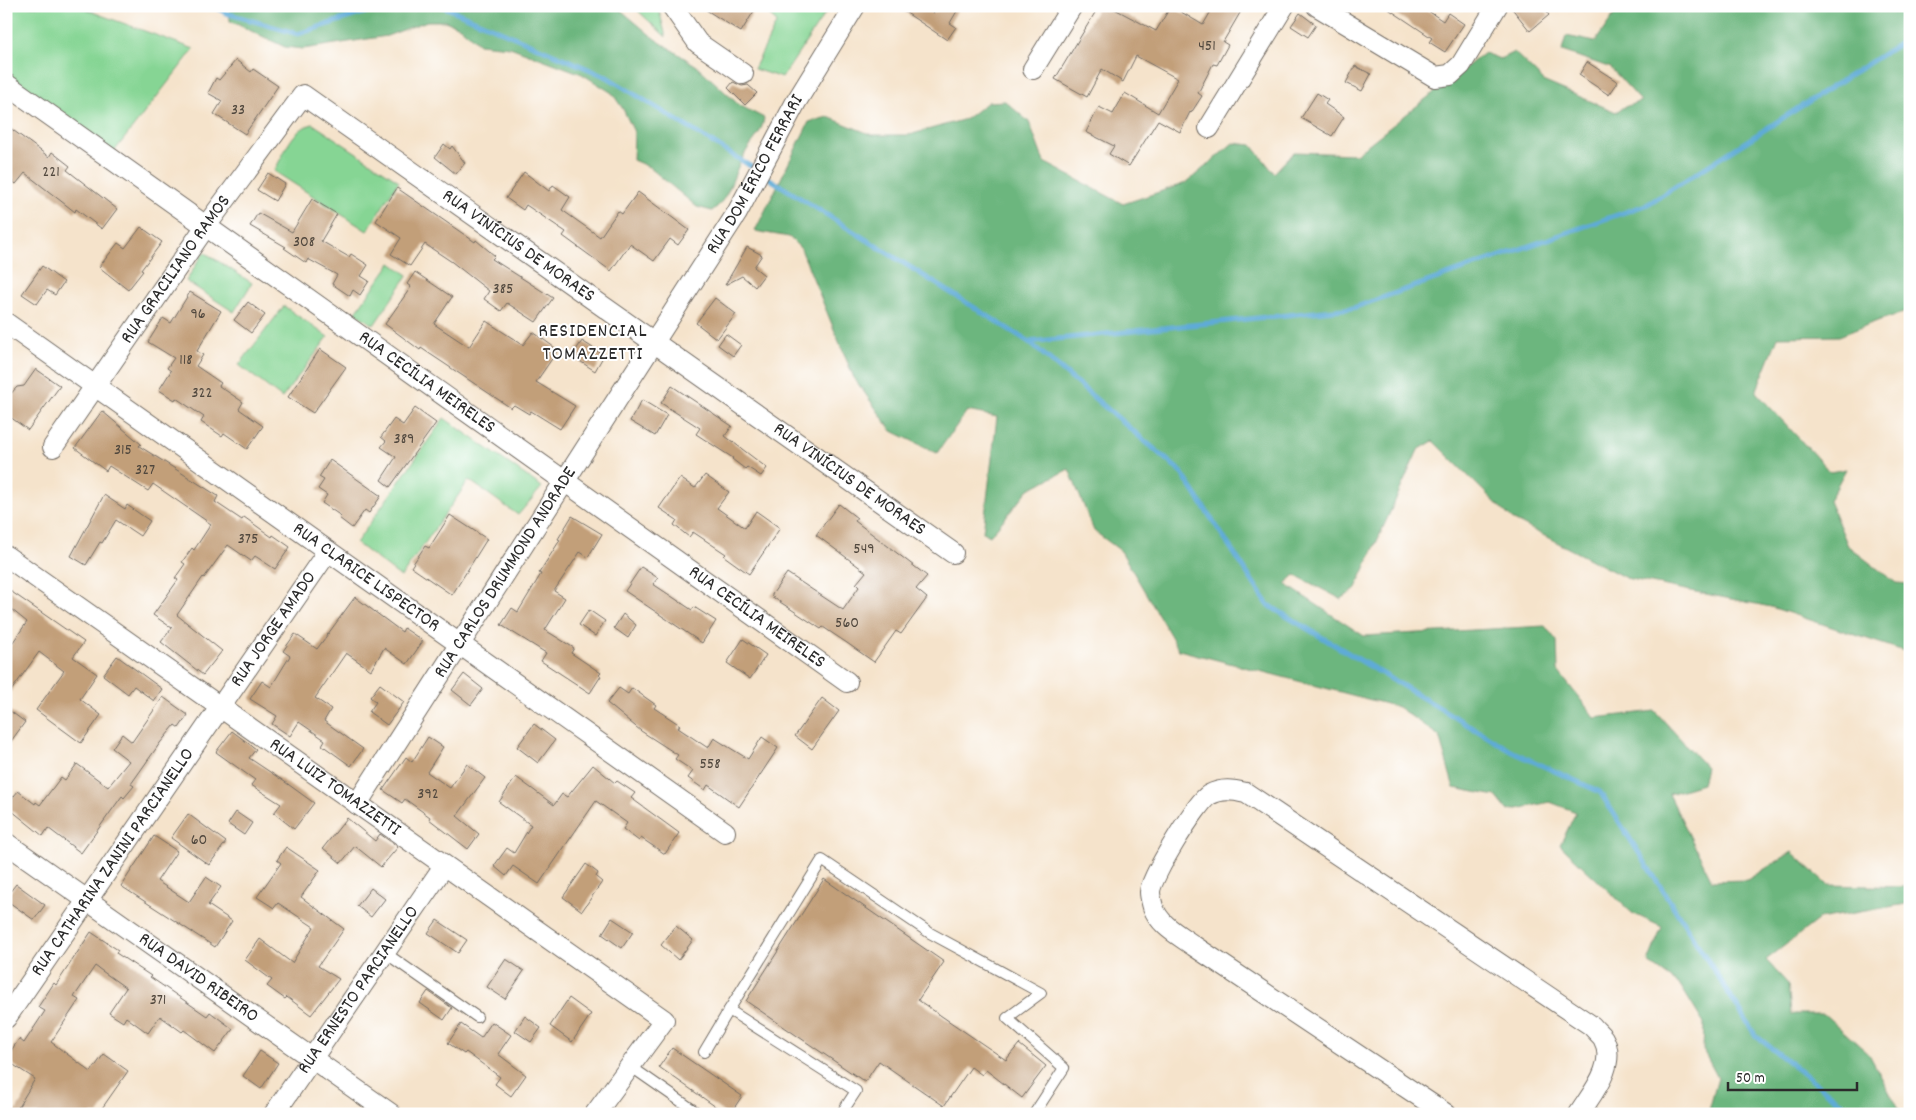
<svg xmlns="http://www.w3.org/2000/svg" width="1916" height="1120" font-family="Dekko,sans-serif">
	<rect width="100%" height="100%" fill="#fff"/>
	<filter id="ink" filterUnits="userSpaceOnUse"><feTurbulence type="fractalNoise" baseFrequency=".02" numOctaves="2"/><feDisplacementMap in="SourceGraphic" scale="10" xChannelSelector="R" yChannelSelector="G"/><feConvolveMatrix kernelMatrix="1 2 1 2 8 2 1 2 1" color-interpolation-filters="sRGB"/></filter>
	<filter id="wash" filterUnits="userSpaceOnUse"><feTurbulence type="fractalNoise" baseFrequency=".0096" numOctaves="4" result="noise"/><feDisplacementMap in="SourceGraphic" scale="20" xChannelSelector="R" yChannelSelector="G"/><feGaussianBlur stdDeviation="1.12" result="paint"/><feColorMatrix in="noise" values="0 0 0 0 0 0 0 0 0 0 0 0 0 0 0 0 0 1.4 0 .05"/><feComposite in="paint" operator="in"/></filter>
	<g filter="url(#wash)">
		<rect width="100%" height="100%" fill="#f5e3cb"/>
		<!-- green -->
		<g fill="#86d594" stroke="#588060">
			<polygon points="6,6 76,6 194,49 113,153 6,73"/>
			<polygon points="633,6 658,6 666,37"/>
			<polygon points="758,6 830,6 782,78 754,69 777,22"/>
			<path d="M313,124L399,181L367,231L274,171C285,153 291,129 313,124Z"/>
			<polygon points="204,252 252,283 234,312 186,281"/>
			<polygon points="391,263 408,275 374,325 355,313"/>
			<polygon points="284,306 328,337 282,398 239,365"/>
			<polygon points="444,418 542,487 518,515 469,480 401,577 356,543"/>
		</g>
		<!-- forest -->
		<g fill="#6cb67e" stroke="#4c7054">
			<path d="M229,6H616L655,39L697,66L739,105L764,118C762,134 752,141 744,155C733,173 730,199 712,211L697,207L649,167L633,160L634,132L623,109L612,93L582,74L510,47L479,44L460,27L445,21H427L387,36L303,49L285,47L230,21Z"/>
			<polygon points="1631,6 1910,6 1910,311 1880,320 1839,336 1778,337 1756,392 1830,472 1846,469 1829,501 1848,546 1896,583 1910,584 1910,653 1771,607 1626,578 1512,519 1433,441 1418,450 1355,590 1341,599 1295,575 1285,584 1364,636 1545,626 1557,641 1558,671 1595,718 1655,711 1706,767 1702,784 1669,794 1712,881 1747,880 1792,852 1828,885 1907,887 1906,904 1819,919 1766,960 1788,984 1791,1014 1824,1014 1869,1054 1901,1114 1708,1114 1718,1078 1703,1050 1704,1024 1680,985 1648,962 1662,927 1632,913 1560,845 1576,812 1550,802 1508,811 1496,796 1454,788 1439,736 1398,707 1179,650 1121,551 1094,531 1069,469 1029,489 990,536 983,532 997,417 967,411 937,453 892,431 854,378 801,249 789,237 755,231 809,122 828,117 872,135 909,135 966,119 988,102 1005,101 1029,122 1044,162 1123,204 1186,183 1233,143 1252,145 1274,173 1294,152 1356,154 1484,53 1500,59 1514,52 1545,82 1616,112 1622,108 1641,101 1611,68 1562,51 1566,36 1595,42 1618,9"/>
		</g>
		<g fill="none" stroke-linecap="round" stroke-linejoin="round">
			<!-- stream -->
			<g stroke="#5eabd7" stroke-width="5">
				<polyline points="86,6 94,8 96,6"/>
				<polyline points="214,6 226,13 298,34 384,6"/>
				<polyline points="442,6 607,77 755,169"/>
				<polyline points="762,174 1029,342 1181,472 1268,605 1513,752 1600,792 1756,1036 1855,1114"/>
				<polyline points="1029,342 1353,308 1648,204 1910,37"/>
			</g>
		</g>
		<g id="blocks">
			<!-- building -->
			<g fill="#c29f79">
				<polygon points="700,6 757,6 741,32"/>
				<polygon points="896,6 924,6 934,13 939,6 960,6 950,23 956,27 947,40"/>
				<polygon points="1099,6 1109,6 1156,31 1171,6 1203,25 1214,6 1244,6 1223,42 1228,45 1217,65 1213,64 1198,93 1202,96 1191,113 1190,112 1180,132 1158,120 1129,166 1109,154 1114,146 1086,132 1099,107 1113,114 1125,93 1158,113 1178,79 1136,56 1123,82 1102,69 1087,97 1055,79"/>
				<polygon points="1384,6 1421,6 1443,21 1448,13 1464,24 1445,52 1429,42 1432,38"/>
				<polygon points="1510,6 1542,6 1549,15 1530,31"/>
				<polygon points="1300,13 1316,25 1308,37 1291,26"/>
				<polygon points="236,60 251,72 253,69 278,86 245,134 214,114 222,101 208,93 216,78 219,80"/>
				<polygon points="1587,62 1618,82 1609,95 1579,75"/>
				<polygon points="1355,66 1371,74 1362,91 1346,83"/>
				<polygon points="733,82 742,86 748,85 757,93 745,105 728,88"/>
				<polygon points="1317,93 1328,100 1325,104 1344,117 1332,136 1301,118"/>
				<polygon points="6,125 49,157 52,152 70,166 67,170 117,209 102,229 76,209 75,212 25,173 16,184 6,177"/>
				<polygon points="444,144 450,149 452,146 465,163 456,174 435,157"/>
				<polygon points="524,172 549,191 553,185 570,197 562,210 600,237 618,211 622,214 638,192 689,230 678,245 670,239 654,261 630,244 611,271 563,236 566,232 526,205 523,210 506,198"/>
				<polygon points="268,173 285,184 275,201 257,190"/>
				<polygon points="397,188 475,242 476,240 495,256 492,259 553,298 536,322 507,303 501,311 484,299 489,291 452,262 425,244 410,266 391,254 401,238 376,221"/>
				<polygon points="312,199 337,214 321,241 349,257 351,254 368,265 361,276 369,281 360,295 353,290 350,296 332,284 337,275 308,259 306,263 284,248 286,247 250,226 258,213 292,232"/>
				<polygon points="141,227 162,242 141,270 143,271 128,290 99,267 118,243 125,248"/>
				<polygon points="747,247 762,255 754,267 764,275 755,287 742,276 725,285"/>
				<polygon points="42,266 64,282 55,295 47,290 37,304 22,294"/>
				<polygon points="415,272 452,297 434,324 469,347 486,321 523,345 533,332 558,350 536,382 575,406 560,429 531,411 529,414 514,405 511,408 421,348 420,350 385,324 411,287 407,284"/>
				<polygon points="190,292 221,311 197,351 203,355 196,366 221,383 219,386 243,402 239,409 263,426 247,449 224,433 222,436 201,422 204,417 176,398 175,400 159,390 171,371 167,368 174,358 148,342 163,318 171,323"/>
				<polygon points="715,298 736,314 717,339 696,323"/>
				<polygon points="248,302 265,315 251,333 234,320"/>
				<polygon points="726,334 741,345 733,356 718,345"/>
				<polygon points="582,341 604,355 595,371 572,356"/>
				<polygon points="320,349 346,367 313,413 288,397"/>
				<polygon points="36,369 60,386 28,430 6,414 6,399 17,387 24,386"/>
				<polygon points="672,386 732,426 725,436 767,468 761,476 747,467 745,469 732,459 733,458 696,434 700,428 661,403"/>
				<polygon points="642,400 667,415 655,436 630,421"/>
				<polygon points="415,408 436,423 390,487 381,480 396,457 381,447 386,441 381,437 394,419 403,425"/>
				<polygon points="102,411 141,444 139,446 218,496 215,502 242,520 244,517 272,537 273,535 290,547 275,569 255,556 251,561 228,545 204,578 203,577 177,615 222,651 203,675 161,642 172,628 153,615 178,580 175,578 185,564 182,562 192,548 194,550 211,524 153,484 148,491 109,466 106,471 75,448"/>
				<polygon points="330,460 381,496 369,513 365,510 352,528 339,518 341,516 322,503 327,495 318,489 324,480 319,477"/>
				<polygon points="705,475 729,492 717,508 745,528 756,511 780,528 749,574 724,556 726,554 693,532 689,537 674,525 677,520 659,508 680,478 695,488"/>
				<polygon points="104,495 125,509 127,505 150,521 140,536 116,520 102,543 100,542 86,565 71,556"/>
				<polygon points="839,504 857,518 855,521 927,576 916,589 927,598 901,634 896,631 874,662 847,643 823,627 821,629 771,596 787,573 843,610 859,587 856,584 866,572 816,535"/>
				<polygon points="450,515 487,539 452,595 411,567 425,546 429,548"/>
				<polygon points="572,516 602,534 588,557 580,552 554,591 565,598 545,630 574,648 571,653 601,673 599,675 601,676 590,693 541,661 546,653 501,625 512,608 518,612 541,574 539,573 560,540 558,539"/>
				<polygon points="641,567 658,578 653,584 692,610 694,607 716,621 702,643 625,591"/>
				<polygon points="6,588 84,642 73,657 97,674 80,699 101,715 81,743 36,710 64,671 39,652 6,698 6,652 27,622 6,605"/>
				<polygon points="355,597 402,632 404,628 423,641 407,664 384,648 371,670 346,653 315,698 331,709 324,721 363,749 351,766 322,745 325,740 299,722 290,736 272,724 277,716 250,699 262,681 271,687 290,656 283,651 295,634 317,649"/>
				<polygon points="589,610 605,621 595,636 579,625"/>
				<polygon points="623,614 636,625 628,638 614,628"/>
				<polygon points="743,639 766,655 750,679 727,663"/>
				<polygon points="117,656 162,689 154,701 134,686 128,694 103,675"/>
				<polygon points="464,674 483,689 471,705 452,690"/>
				<polygon points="380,684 404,702 387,725 369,712 376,702 370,697"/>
				<polygon points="619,688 628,694 632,688 656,705 654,708 680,725 678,728 708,748 714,738 748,759 762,737 778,748 739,807 708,785 705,790 688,778 693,771 675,759 678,755 641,731 607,703"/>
				<polygon points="163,697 188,715 179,728 175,725 160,743 131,784 134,786 124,798 122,796 81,853 48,828 43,836 6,806 18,791 35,804 36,802 40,805 61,777 65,780 77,764 108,787 129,761 112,748 122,734 132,742"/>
				<polygon points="822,698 839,711 812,749 795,736"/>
				<polygon points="6,708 25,722 6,748"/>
				<polygon points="534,724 555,740 538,763 517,747"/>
				<polygon points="232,731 256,749 249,758 285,782 314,803 294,829 274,813 281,804 251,785 255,780 216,752"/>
				<polygon points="428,737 443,747 427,772 450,788 467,764 485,778 457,816 479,834 468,849 429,819 430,817 405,799 402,803 383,790 406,757 412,762"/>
				<polygon points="593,765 615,783 617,781 635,793 631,798 679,833 665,854 641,838 639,841 623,829 627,823 596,801 539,884 513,866 506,876 494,866 507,848 514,853 531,825 499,802 516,777 554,805 562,794 567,797"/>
				<polygon points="236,812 252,823 244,835 228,824"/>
				<polygon points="188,814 226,842 209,865 171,838"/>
				<polygon points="347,818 375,841 380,834 398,847 381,867 355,846 341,863 323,848"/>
				<polygon points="154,836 177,851 157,881 189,902 206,877 221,887 208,905 232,921 215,947 121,886"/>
				<polygon points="286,847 320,870 301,897 344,929 318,966 339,979 311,1015 287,997 285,999 267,986 272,980 245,960 260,939 292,963 314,927 278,903 274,908 257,897 281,863 277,860"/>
				<polygon points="586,864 598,873 596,877 602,882 582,911 563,897"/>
				<polygon points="824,879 944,962 918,1000 1006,1060 1019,1044 1046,1066 1022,1098 986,1070 982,1075 971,1067 944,1106 879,1061 865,1082 746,1001"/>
				<polygon points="16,884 45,905 34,920 6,900 6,897"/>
				<polygon points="371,888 385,899 371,917 357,906"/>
				<polygon points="612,918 633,932 622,948 602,934"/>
				<polygon points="437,920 467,940 458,953 428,933"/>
				<polygon points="676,926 693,940 678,960 661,945"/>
				<polygon points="91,932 118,950 116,953 151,976 150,977 207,1016 210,1012 233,1029 215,1053 184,1030 182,1032 160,1016 148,1033 126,1017 123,1022 109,1013 126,988 95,966 74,997 79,1000 51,1042 91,1072 104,1054 128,1071 98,1114 14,1114 35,1079 6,1060 6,1058 19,1039 24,1043 45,1011 38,1007 54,983 56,985"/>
				<polygon points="506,959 524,971 505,999 487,987"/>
				<polygon points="428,991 452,1008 444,1020 420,1003"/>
				<polygon points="569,998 591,1014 572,1042 550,1026"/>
				<polygon points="525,1016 541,1028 531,1042 515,1031"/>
				<polygon points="492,1022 511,1035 498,1054 526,1075 511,1096 495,1084 500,1077 466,1052 464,1054 448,1043 461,1024 481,1038"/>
				<polygon points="672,1048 742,1096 730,1114 726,1114 659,1067"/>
				<polygon points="260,1051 278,1063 261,1089 243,1076"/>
			</g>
		</g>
	</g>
	<g filter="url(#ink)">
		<use href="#blocks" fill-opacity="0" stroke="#726b63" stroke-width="1"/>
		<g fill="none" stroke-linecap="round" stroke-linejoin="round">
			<!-- lane casing -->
			<g stroke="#726b63" stroke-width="12">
				<g id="lane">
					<polyline points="384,952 477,1017"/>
					<polyline points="729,1010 822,860 930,933 1041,993 1007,1018 1064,1068 1034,1114"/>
					<polyline points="704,1052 729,1010 856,1091 841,1114"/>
					<polyline points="630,1066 699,1114"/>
				</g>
			</g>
			<!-- street casing -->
			<g stroke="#726b63" stroke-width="22">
				<g id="street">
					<polyline points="672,6 698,43 743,74"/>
					<polyline points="1317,6 1435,77 1450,75 1461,65 1497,6"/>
					<polyline points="1033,69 1072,6"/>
					<path id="s1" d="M6,84L847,682"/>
					<polyline points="1209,128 1284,6"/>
					<path id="s2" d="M6,323L725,832"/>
					<path id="s3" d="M53,447L206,226L303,95L953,553"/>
					<path id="s4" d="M6,556L664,1020L595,1114"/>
					<path id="s5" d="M357,804L737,213L796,102L855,6"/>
					<path id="s6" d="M6,843L391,1114"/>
					<path id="s7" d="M6,1018L328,551"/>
					<path id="s8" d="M274,1114L444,866"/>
					<path d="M1446,1114L1194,946C1179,935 1160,926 1153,907C1152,903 1150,897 1150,892C1150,878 1197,802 1209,795C1222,788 1233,790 1246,793L1592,1026C1595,1030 1600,1034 1603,1038C1618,1064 1592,1093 1579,1114"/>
				</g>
			</g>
			<!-- lane -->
			<use href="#lane" stroke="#fff" stroke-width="10"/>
			<!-- street -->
			<use href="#street" stroke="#fff" stroke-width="20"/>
		</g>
	</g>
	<g text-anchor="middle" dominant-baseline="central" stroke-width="4" stroke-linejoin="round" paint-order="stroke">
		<!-- number labels -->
		<g font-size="16" fill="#51483e">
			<text x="1207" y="46">451</text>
			<text x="238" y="110">33</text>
			<text x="51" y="172">221</text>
			<text x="304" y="242">308</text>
			<text x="503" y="289">385</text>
			<text x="198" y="314">96</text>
			<text x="186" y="360">118</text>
			<text x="202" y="393">322</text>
			<text x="404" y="439">389</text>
			<text x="123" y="450">315</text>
			<text x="145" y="470">327</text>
			<text x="248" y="539">375</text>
			<text x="864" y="549">549</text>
			<text x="847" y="623">560</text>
			<text x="710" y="764">558</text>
			<text x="428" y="794">392</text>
			<text x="199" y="840">60</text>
			<text x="158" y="1000">371</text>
		</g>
		<!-- street labels -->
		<g font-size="19" fill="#2b2b2b" stroke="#fff">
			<text stroke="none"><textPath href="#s5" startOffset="745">RUA DOM ÉRICO FERRARI</textPath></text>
			<text stroke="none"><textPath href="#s3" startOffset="695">RUA VINÍCIUS DE MORAES</textPath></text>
			<text stroke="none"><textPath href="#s3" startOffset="216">RUA GRACILIANO RAMOS</textPath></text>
			<text stroke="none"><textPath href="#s1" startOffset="516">RUA CECÍLIA MEIRELES</textPath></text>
			<text stroke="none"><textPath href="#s3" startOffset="1100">RUA VINÍCIUS DE MORAES</textPath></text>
			<text stroke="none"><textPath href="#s5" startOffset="275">RUA CARLOS DRUMMOND ANDRADE</textPath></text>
			<text stroke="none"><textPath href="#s2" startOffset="441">RUA CLARICE LISPECTOR</textPath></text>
			<text stroke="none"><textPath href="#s1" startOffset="921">RUA CECÍLIA MEIRELES</textPath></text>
			<text stroke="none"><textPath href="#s7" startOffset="472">RUA JORGE AMADO</textPath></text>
			<text stroke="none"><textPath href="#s4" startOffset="402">RUA LUIZ TOMAZZETTI</textPath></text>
			<text stroke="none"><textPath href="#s7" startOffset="189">RUA CATHARINA ZANINI PARCIANELLO</textPath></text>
			<text stroke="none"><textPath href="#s6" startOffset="235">RUA DAVID RIBEIRO</textPath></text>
			<text stroke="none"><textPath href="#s8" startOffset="150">RUA ERNESTO PARCIANELLO</textPath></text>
		</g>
		<!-- neighbourhood labels -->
		<g font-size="20" letter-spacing="1" fill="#2b2b2b" stroke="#fff">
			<text x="593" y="332">RESIDENCIAL<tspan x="593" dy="23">TOMAZZETTI</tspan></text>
		</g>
	</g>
	<!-- margin -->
	<rect width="1916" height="1120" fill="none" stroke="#fff" stroke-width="25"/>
	<!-- scale -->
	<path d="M1728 1082v8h129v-8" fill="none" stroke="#2b2b2b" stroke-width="2.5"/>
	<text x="1736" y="1082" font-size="15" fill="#2b2b2b" stroke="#ffffff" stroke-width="4" paint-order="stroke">50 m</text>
</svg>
